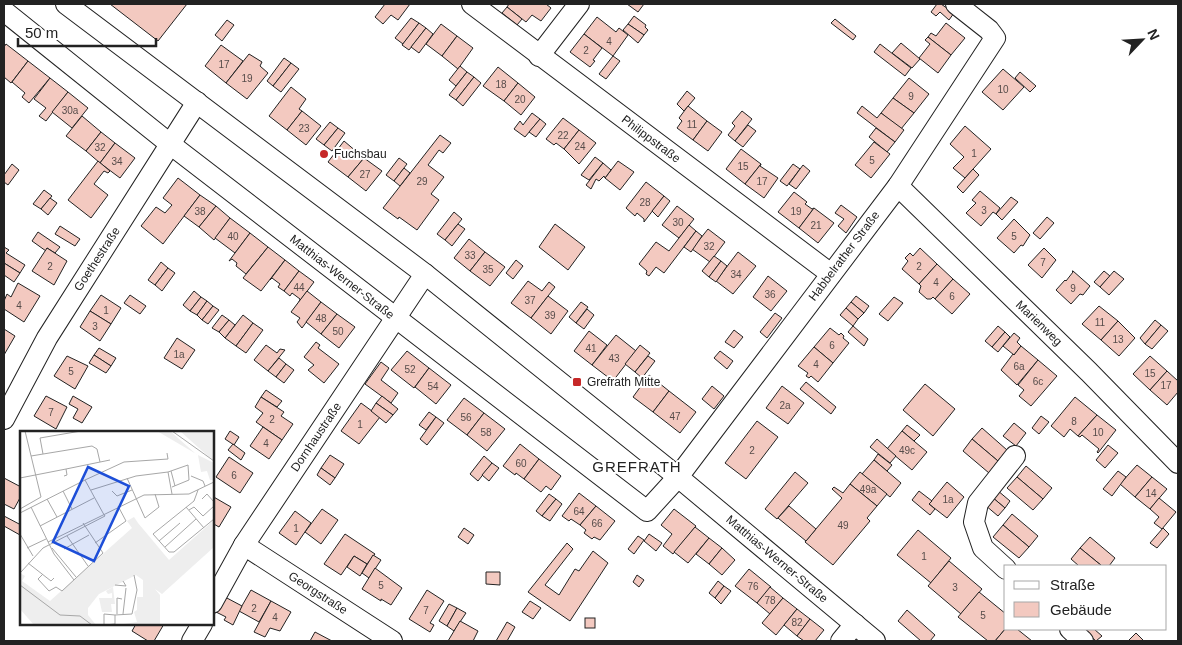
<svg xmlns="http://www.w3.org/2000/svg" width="1182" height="645" font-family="Arial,sans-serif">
	<rect width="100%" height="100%" fill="#fff"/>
	<!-- building -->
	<g fill="#f3c9c0" stroke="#222">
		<polygon points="110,4 187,4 158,41"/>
		<polygon points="385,4 410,4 398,20 391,15 383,24 375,17"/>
		<polygon points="509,4 546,4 551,8 541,21 532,15 526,22 507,7"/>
		<polygon points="627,4 644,4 638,12"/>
		<polygon points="937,4 941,4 954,13 949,20 940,12 936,16 931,12"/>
		<polygon points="507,7 522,19 517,25 502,13"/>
		<polygon points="634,16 646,25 645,27 648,30 644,35 628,24"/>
		<polygon points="597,17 616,32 619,28 628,35 613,56 584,34"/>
		<polygon points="411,18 419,23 403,44 395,38"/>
		<polygon points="835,19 856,36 853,40 831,23"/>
		<polygon points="227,20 234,25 222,41 215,35"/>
		<polygon points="419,23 426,28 409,50 402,45"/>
		<polygon points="946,23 965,38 951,55 928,37 931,33 936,36"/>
		<polygon points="441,24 457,36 442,56 426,44"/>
		<polygon points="628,24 644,35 638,43 623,30"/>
		<polygon points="426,28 433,34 419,53 411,47"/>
		<polygon points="584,34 602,48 593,60 595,61 590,67 570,52"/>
		<polygon points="457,36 473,48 458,69 442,56"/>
		<polygon points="928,37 951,55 938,73 919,58 930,44 925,40"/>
		<polygon points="901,43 920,59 912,68 892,53"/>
		<polygon points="6,44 28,61 11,83 4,77 4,47"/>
		<polygon points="880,44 911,68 905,76 874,52"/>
		<polygon points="221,45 243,61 226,83 205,66"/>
		<polygon points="249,54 262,62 260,66 268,73 247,99 226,83"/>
		<polygon points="613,56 620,61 606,79 599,74"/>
		<polygon points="284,58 291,63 273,86 267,81"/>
		<polygon points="28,61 50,78 29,103 22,97 25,93 12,82"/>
		<polygon points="291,63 299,69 281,92 273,86"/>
		<polygon points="460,66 467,72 456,86 449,80"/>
		<polygon points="498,67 518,83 504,101 483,86"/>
		<polygon points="1003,69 1024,87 1003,110 982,92"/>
		<polygon points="467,72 474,77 456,100 449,95"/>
		<polygon points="1020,72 1036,86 1030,92 1015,78"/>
		<polygon points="474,77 481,83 463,106 456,100"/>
		<polygon points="50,78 68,92 46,121 39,116 46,108 34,99"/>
		<polygon points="909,78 929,94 914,113 893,98"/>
		<polygon points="518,83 535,97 521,115 504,101"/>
		<polygon points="291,87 306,99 299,109 302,111 287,130 269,116"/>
		<polygon points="687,91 695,98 684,111 677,104"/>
		<polygon points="68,92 88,108 72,128 52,112"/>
		<polygon points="893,98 914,113 901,129 881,113"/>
		<polygon points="688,106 707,121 693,140 677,128 682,121 679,118"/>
		<polygon points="862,106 877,118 881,113 904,130 895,142 857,113"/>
		<polygon points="302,111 321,126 306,145 287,130"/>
		<polygon points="742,111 752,119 735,141 728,135 735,126 732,123"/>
		<polygon points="532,113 540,119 525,137 514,129 520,121 523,125"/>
		<polygon points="82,116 101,132 86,151 66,136"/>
		<polygon points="563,118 579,130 564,149 556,143 554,145 546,139"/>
		<polygon points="540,119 546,124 536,137 529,132"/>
		<polygon points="707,121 722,132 708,151 693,140"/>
		<polygon points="330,122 338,128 324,145 316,139"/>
		<polygon points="748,125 756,131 743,147 735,141"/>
		<polygon points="965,126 991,149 965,178 953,168 964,157 950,144"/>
		<polygon points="338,128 345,133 332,151 324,145"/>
		<polygon points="876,128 895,142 887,152 869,137"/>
		<polygon points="579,130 596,143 579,164 564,149"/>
		<polygon points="101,132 115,143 100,163 86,151"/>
		<polygon points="440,135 451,143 443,153 439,150 428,165 444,177 431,194 439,200 417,230 399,217 398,219 383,208"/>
		<polygon points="344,141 364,158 348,177 328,162"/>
		<polygon points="874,142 890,154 871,178 855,165"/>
		<polygon points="115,143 135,158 120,178 100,163"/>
		<polygon points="741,149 761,164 745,184 726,169"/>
		<polygon points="595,157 603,163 589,180 581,175"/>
		<polygon points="364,158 382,171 366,191 348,177"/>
		<polygon points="399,158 407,164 394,181 386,175"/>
		<polygon points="98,161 110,171 108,173 104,171 94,184 108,195 91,218 68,200"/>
		<polygon points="618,161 634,172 620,190 605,178"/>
		<polygon points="603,163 611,170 605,178 604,176 599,181 596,179 591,189 586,185"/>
		<polygon points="12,164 19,170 8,185 4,182 4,175"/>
		<polygon points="761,164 760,166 778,178 764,198 745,184"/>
		<polygon points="793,164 800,169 787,186 780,181"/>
		<polygon points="803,165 810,171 796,189 789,184"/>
		<polygon points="404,168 410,173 400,186 394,181"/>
		<polygon points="973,169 979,175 963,193 957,187"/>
		<polygon points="178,178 200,195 163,244 141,226 156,207 165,213 172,205 163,198"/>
		<polygon points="646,182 664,196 644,222 644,219 637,213 635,216 626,208"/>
		<polygon points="44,190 52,196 41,209 33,204"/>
		<polygon points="980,191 1000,208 996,214 993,212 981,226 966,213 976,203 972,200"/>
		<polygon points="794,192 807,202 805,204 812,209 814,208 799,228 778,212"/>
		<polygon points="200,195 216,206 199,227 184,216"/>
		<polygon points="664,196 670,201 658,217 652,211"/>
		<polygon points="1011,197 1018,202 1002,220 996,214"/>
		<polygon points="50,198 57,203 48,215 41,209"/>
		<polygon points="841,205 857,217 846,233 838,226 844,219 835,213"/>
		<polygon points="216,206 230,218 214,240 199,227"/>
		<polygon points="677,206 694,219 679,238 662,225"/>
		<polygon points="814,208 834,223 818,243 799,228"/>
		<polygon points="454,212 462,219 445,240 437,234"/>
		<polygon points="1047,217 1054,223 1040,239 1033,233"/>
		<polygon points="230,218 250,233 235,253 215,238"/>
		<polygon points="1014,219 1030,235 1023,246 1021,245 1014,253 997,238"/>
		<polygon points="458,224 465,229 452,246 445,240"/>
		<polygon points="555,224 585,247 568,270 539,247"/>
		<polygon points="689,225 696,231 664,273 656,267 649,276 646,274 647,271 639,264 656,242 669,251"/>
		<polygon points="60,226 80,239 75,246 55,234"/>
		<polygon points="708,229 725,242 710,262 692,249"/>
		<polygon points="696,231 702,236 691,252 684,247"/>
		<polygon points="38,232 60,247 55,253 47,248 46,251 32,241"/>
		<polygon points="250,233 268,247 246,274 236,266 237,263 232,259 229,261"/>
		<polygon points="469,239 485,252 470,271 454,258"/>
		<polygon points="4,247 9,250 6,253 25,265 20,273 4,263"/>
		<polygon points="268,247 285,260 261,291 243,278"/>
		<polygon points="47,248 67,261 54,285 32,271"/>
		<polygon points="920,248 937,264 919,284 902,269 908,261 905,258 910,253 913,256"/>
		<polygon points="1044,248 1056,260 1042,278 1028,265"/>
		<polygon points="485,252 505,267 490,286 470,271"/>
		<polygon points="738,252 756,266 733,294 716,281"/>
		<polygon points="714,256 721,261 709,277 702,271"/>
		<polygon points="285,260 299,271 284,291 278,287 280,284 272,278 270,280"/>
		<polygon points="516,260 523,266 513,279 506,273"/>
		<polygon points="721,261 727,266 716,282 709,277"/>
		<polygon points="161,262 168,268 155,285 148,280"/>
		<polygon points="4,263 20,273 14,282 4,275"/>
		<polygon points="937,264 953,279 935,299 933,297 931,299 927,299 919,292 921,286 919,284"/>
		<polygon points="168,268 175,273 162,291 155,285"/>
		<polygon points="299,271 314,282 299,302 300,299 292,293 290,296 284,291"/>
		<polygon points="1072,271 1073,271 1090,286 1083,295 1080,294 1071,304 1056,290 1065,280 1066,281 1073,272"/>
		<polygon points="1104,271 1110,276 1100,287 1094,282"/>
		<polygon points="1114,271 1124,279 1109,295 1100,287"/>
		<polygon points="768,276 787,291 771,311 753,297"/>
		<polygon points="953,279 970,294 952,314 935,299"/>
		<polygon points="528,281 542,291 549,282 555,287 531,318 511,303"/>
		<polygon points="18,283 40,296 24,322 4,309 4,301 7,294 11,297"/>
		<polygon points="194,291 201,297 190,311 183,305"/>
		<polygon points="307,291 321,302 302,328 297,322 300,318 291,312"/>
		<polygon points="101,295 121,308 111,324 90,311"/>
		<polygon points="130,295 146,306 140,314 124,303"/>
		<polygon points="548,296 568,311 551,334 531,318"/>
		<polygon points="856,296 869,306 864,313 851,302"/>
		<polygon points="201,297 207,301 197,315 190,311"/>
		<polygon points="894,297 903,303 888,321 879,314"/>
		<polygon points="207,301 213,306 202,320 197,315"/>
		<polygon points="321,302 337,314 321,334 306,322"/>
		<polygon points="581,302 588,307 576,323 569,317"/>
		<polygon points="851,302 864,313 858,319 846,308"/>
		<polygon points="213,306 219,310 208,324 202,320"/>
		<polygon points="1099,306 1118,321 1101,340 1082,324"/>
		<polygon points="846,308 858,319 853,326 840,315"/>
		<polygon points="587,309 594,315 584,329 576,323"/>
		<polygon points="90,311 111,324 100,341 80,327"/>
		<polygon points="775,313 782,318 767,338 760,332"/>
		<polygon points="337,314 355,327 339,348 321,334"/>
		<polygon points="222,315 229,320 219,332 212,328"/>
		<polygon points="243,315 253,323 236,346 225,338"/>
		<polygon points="229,320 235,325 225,338 219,332"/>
		<polygon points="1155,320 1161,325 1145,344 1140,338"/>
		<polygon points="1118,321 1135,338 1119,356 1101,340"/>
		<polygon points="253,323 263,330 246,353 236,346"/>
		<polygon points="1161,325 1168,331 1152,349 1145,344"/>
		<polygon points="853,326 868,339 864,346 848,332"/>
		<polygon points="998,326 1005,332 992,347 985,341"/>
		<polygon points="830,328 839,335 841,333 844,336 843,338 849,343 833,363 814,347"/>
		<polygon points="4,329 15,336 4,355"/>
		<polygon points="734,330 743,337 734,348 725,342"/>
		<polygon points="589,331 607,345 592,365 574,351"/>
		<polygon points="1005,332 1010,337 998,352 992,347"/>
		<polygon points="1014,333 1020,338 1017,342 1021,346 1014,355 1003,346"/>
		<polygon points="616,335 636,351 613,381 592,365"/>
		<polygon points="177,338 195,350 182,369 164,358"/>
		<polygon points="316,342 320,345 318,348 339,364 324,383 308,370 314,365 304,357"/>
		<polygon points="266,345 277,353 280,349 285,350 268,371 254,360"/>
		<polygon points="640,345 650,353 635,372 625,364"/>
		<polygon points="1021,346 1038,360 1017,385 1001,370 1013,354 1014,355"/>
		<polygon points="814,347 833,363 818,382 811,376 809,378 806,376 808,373 798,366"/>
		<polygon points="99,348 116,358 111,366 94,355"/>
		<polygon points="407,351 429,368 414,388 391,370"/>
		<polygon points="720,351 733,361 727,369 714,358"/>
		<polygon points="94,355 111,366 106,373 89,363"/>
		<polygon points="67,356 88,366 75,389 54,376"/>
		<polygon points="648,356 655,361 642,378 635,372"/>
		<polygon points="1150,356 1167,371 1150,390 1133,374"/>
		<polygon points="279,358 286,364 276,377 268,371"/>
		<polygon points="1038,360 1057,376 1031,406 1019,396 1024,390 1018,385"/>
		<polygon points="381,362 389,368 381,380 398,393 391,403 365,384"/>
		<polygon points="286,364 294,370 284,383 276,377"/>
		<polygon points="429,368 451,385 436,404 415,387"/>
		<polygon points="1167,371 1178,381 1178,392 1167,405 1150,390"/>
		<polygon points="649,375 669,391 653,412 633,397"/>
		<polygon points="806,382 836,407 831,414 800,389"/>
		<polygon points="925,384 955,409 933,436 903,410"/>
		<polygon points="712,386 724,396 714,409 702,399"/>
		<polygon points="782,386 804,403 788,424 766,408"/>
		<polygon points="266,390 282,401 277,407 261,397"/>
		<polygon points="669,391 696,412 680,433 653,412"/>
		<polygon points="46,396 67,407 56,429 34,416"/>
		<polygon points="73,396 92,407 82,423 73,418 78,409 69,404"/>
		<polygon points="382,396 398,409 393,415 376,403"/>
		<polygon points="261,397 284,412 281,416 293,424 282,440 256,422 263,413 255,407"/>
		<polygon points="1075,397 1097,415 1078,436 1070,429 1064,437 1051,426"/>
		<polygon points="464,398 484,413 467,435 447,420"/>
		<polygon points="361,403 380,417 359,444 341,431"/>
		<polygon points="376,403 393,415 386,423 371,411"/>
		<polygon points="429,412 436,417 426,430 419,425"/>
		<polygon points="484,413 505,429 487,451 467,435"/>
		<polygon points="1097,415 1116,430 1098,453 1097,452 1099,449 1082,435 1080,437 1078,436"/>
		<polygon points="1041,416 1049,422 1039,434 1032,428"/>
		<polygon points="436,417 444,423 427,445 420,439"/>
		<polygon points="757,421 778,437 746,479 725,463"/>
		<polygon points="1014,423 1026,433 1016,446 1003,436"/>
		<polygon points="907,425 920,435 914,441 902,431"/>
		<polygon points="263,427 282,440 269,459 250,446"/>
		<polygon points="982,428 1007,450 998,461 972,439"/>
		<polygon points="230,431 239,437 234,445 225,439"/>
		<polygon points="902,431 927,452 912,470 887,449"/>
		<polygon points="877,439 896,456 890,463 870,447"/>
		<polygon points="972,439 998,461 989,473 963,451"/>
		<polygon points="233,444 245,453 241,460 228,450"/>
		<polygon points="520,444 539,459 524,479 516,473 515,475 503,466"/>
		<polygon points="1108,445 1118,453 1105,468 1096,460"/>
		<polygon points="878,454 892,465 887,471 874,460"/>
		<polygon points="330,455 344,464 335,478 321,468"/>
		<polygon points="484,456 492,463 478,481 470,474"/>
		<polygon points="229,457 253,473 240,493 216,477"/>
		<polygon points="539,459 561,476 551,490 546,486 541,492 524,479"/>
		<polygon points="874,460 901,483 890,497 862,474"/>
		<polygon points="492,463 499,468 489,481 482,475"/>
		<polygon points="1137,465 1152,477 1135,497 1120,484"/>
		<polygon points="1026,466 1052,488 1043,499 1017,477"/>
		<polygon points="321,468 335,478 330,485 317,475"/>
		<polygon points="1118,471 1126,477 1112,496 1103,489"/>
		<polygon points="795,472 808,483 777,519 765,509"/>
		<polygon points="860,472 887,494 877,506 850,484"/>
		<polygon points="1017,477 1043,499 1033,510 1007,488"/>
		<polygon points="1152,477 1167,489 1150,509 1135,497"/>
		<polygon points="4,478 21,487 21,496 14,509 4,504"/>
		<polygon points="947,482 964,497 947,518 929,504"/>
		<polygon points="850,484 877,506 867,518 870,521 833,565 805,542 842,498 832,489 834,487 843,493"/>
		<polygon points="997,490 1010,501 1005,508 992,497"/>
		<polygon points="919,491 932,501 929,504 935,509 930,515 912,500"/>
		<polygon points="579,493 596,506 580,525 571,519 569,521 562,516"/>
		<polygon points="549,494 556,499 542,516 536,511"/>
		<polygon points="212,496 231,507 219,527 212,523"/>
		<polygon points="992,497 1005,508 998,516 985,505"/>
		<polygon points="1159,498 1176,512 1162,529 1154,523 1159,517 1150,509"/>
		<polygon points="556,499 562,504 550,521 542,516"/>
		<polygon points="596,506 615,521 600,540 594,537 592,539 584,533 586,530 580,525"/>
		<polygon points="789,506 816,529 806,541 778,518"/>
		<polygon points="322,509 338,520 321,544 305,532"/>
		<polygon points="674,509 696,526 673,554 663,546 672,534 661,525"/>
		<polygon points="295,511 311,523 296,545 279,533"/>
		<polygon points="1012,514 1038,536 1029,547 1003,525"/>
		<polygon points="4,516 21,525 20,535 4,526"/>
		<polygon points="1003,525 1029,547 1019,558 993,537"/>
		<polygon points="695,527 709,538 688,563 674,552"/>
		<polygon points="464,528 474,535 468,544 458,537"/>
		<polygon points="1163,528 1169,534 1157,548 1150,543"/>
		<polygon points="918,530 951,558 931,583 897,555"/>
		<polygon points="345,534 375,554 367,564 354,556 341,575 324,564"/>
		<polygon points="649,534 662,543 656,551 644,541"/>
		<polygon points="638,536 644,540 634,554 628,549"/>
		<polygon points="1090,537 1115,558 1109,566 1102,566 1080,548"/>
		<polygon points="709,538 722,548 709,564 696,554"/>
		<polygon points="567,543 573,549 545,585 559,595 575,569 579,571 593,551 608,563 570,621 528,592"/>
		<polygon points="722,548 735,560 722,575 709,564"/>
		<polygon points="1080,548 1102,566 1079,566 1071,559"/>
		<polygon points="373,555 381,560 369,578 362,573"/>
		<polygon points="354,556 367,564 360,576 347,567"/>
		<polygon points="949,561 982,589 961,614 928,586"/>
		<polygon points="375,568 402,588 391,605 381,599 381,601 362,589"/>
		<polygon points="749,569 771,587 757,603 735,586"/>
		<polygon points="486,572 500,572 500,585 486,584"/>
		<polygon points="637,575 644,580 639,587 633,582"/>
		<polygon points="718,581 724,586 715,598 709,593"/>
		<polygon points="724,586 731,591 721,604 715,598"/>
		<polygon points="770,587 783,598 770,614 757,603"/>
		<polygon points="251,590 271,601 259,622 239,611"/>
		<polygon points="427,590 444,601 430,623 434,625 430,632 409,619"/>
		<polygon points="979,592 1006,614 1006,628 995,641 988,641 958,617"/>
		<polygon points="225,597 242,606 233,625 224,620 226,617 216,612"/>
		<polygon points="783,598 797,609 776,635 762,623"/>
		<polygon points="271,601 291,612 280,631 270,628 265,637 254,632"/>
		<polygon points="530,601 541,608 533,619 522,612"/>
		<polygon points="449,604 457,608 447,626 439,621"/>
		<polygon points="457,608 466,613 454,631 447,626"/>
		<polygon points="797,609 810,619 797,636 784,625"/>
		<polygon points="907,610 935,635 930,641 921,641 898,621"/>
		<rect x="585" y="618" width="10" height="10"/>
		<polygon points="810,619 824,630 815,641 804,641 797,636"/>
		<polygon points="460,621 478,631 473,641 448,641"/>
		<polygon points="507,622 515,627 507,641 496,641"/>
		<polygon points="136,624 164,624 154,641 148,641 132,631"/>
		<polygon points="1006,628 1017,629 1032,641 995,641"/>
		<polygon points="1087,629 1094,629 1102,636 1096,641 1085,631"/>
		<polygon points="315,632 332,641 310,641"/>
		<polygon points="1136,633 1144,641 1128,641"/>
	</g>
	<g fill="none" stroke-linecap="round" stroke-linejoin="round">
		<!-- minor casing -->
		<g stroke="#222" stroke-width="22">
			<g id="minor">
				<polyline points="66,4 425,274 678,477 875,641"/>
				<polyline points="472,4 831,274"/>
				<polyline points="4,11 170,144 647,511 678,477 898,186 995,38 989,30 956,4"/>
				<polyline points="539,56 579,4"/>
				<polyline points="898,186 1089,372 1178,463"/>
				<polyline points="4,419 47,338 197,102"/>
				<polyline points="244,545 392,641"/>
				<polyline points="1006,569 983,548 974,522 978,503 1015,456"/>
				<polyline points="212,603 244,545 425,274"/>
				<polyline points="1070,629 1083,641"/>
				<polyline points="192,641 202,624"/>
				<polyline points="841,641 855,624"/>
			</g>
		</g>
		<!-- minor -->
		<use href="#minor" stroke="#fff" stroke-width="20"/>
	</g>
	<!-- markers -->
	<g fill="#c62828" stroke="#fff" stroke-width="2">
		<circle cx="324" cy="154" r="5"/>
		<rect x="572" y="377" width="10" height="10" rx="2.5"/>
	</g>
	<g text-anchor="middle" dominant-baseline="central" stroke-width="4" stroke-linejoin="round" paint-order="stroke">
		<!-- number labels -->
		<g font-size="10" fill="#564c4a">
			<text x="609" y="41">4</text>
			<text x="586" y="50">2</text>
			<text x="224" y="64">17</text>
			<text x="247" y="78">19</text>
			<text x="501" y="84">18</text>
			<text x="1003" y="89">10</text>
			<text x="911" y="96">9</text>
			<text x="520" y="99">20</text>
			<text x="70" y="110">30a</text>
			<text x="692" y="124">11</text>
			<text x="304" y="128">23</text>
			<text x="563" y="135">22</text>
			<text x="580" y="146">24</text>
			<text x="100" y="147">32</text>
			<text x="974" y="153">1</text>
			<text x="872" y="160">5</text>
			<text x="117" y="161">34</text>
			<text x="743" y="166">15</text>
			<text x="365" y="174">27</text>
			<text x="422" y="181">29</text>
			<text x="762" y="181">17</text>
			<text x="645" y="202">28</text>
			<text x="984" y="210">3</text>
			<text x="200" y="211">38</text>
			<text x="796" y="211">19</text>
			<text x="678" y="222">30</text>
			<text x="816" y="225">21</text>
			<text x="233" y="236">40</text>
			<text x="1014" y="236">5</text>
			<text x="709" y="246">32</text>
			<text x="470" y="255">33</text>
			<text x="1043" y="262">7</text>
			<text x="50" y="266">2</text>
			<text x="919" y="266">2</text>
			<text x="488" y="269">35</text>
			<text x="736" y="274">34</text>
			<text x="936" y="282">4</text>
			<text x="299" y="287">44</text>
			<text x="1073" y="288">9</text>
			<text x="770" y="294">36</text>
			<text x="952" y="296">6</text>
			<text x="530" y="300">37</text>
			<text x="19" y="305">4</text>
			<text x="106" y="310">1</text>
			<text x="550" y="315">39</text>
			<text x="321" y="318">48</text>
			<text x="1100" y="322">11</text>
			<text x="95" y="326">3</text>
			<text x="338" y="331">50</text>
			<text x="1118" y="339">13</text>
			<text x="832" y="345">6</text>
			<text x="591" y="348">41</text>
			<text x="179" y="354">1a</text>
			<text x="614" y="358">43</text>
			<text x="816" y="364">4</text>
			<text x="1019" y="366">6a</text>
			<text x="410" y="369">52</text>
			<text x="71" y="371">5</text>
			<text x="1150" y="373">15</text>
			<text x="1038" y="381">6c</text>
			<text x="1166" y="385">17</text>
			<text x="433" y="386">54</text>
			<text x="785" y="405">2a</text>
			<text x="51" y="412">7</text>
			<text x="675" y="416">47</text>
			<text x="466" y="417">56</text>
			<text x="272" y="419">2</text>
			<text x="1074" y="421">8</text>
			<text x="360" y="424">1</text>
			<text x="486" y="432">58</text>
			<text x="1098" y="432">10</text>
			<text x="266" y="443">4</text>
			<text x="752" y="450">2</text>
			<text x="907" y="450">49c</text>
			<text x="521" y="463">60</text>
			<text x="234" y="475">6</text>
			<text x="868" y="489">49a</text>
			<text x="1151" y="493">14</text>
			<text x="948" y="499">1a</text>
			<text x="579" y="511">64</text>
			<text x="597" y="523">66</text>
			<text x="843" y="525">49</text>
			<text x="296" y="528">1</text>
			<text x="924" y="556">1</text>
			<text x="381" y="585">5</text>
			<text x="753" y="586">76</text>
			<text x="955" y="587">3</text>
			<text x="770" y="600">78</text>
			<text x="254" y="608">2</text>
			<text x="426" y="610">7</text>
			<text x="983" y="615">5</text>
			<text x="275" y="617">4</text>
			<text x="797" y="622">82</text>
		</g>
		<!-- street labels -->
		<g font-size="12" fill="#222" stroke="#fff">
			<text transform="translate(651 139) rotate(37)">Philippstraße</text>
			<text transform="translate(844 256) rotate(-53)">Habbelrather Straße</text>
			<text transform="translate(97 259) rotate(-57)">Goethestraße</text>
			<text transform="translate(342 277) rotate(38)">Matthias-Werner-Straße</text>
			<text transform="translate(1039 323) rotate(44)">Marienweg</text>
			<text transform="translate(316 437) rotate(-56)">Dornhaustraße</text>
			<text transform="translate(777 559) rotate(40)">Matthias-Werner-Straße</text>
			<text transform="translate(318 593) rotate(33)">Georgstraße</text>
		</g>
		<!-- poi labels -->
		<g font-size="12" fill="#222" stroke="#fff" text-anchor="start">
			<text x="334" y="154">Fuchsbau</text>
			<text x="587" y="382">Grefrath Mitte</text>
		</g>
		<!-- quarter labels -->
		<g font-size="15" letter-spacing="1" fill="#222" stroke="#fff">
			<text x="637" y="466">GREFRATH</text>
		</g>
	</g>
	<!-- overview -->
	<g transform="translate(20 431)">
		<rect width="194" height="194" fill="#fff"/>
		<path d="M137,0H150L176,23L194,32V49H190L187,40L181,41L178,24ZM160,0H194V29L189,26ZM114,86L118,92L113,96L118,92L149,129L194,89V116L142,163L135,158L140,164V194H97L117,191L114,181L117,179V166H123V149L116,144L79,163L68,177V184L76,194H14L0,178V142L5,145L2,150L30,170L112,97L107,90ZM93,156L95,173H91L92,181H82L79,167H92V162L88,163L86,160Z" fill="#eee"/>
		<path fill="none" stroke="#a7a7a7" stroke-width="1" d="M152,0L194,30M23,23L20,7L61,0M11,25L72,15L77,18L80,31M46,38L90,29M151,40L155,55M148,41L152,63M171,45L183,50L185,55M0,47L46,38L47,44L44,45M107,47L125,87L139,76L135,63M65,49L104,31L148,28L147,22M71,59L116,45L148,41L168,34L169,49L152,56M178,59L174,70L133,103L149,121H154L194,88M43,60L52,78M92,60L97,65L112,59M27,68L37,86M182,68L187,63L194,71M11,76L34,123L54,149M166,76L184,97M0,78L21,66L5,0M169,79L174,76L183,85L194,75M0,82L65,49L83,82M20,95L74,67M0,103L13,125M47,105L68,135M139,110L160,92M28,111L124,64L169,63L194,51M75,112L106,90L98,75M145,116L176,88M7,117L26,108M32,117L56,146M44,118L69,104M8,132L31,150L34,147M1,141L23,117L85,85L83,82M23,143L18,148L29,160L36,156L42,160L83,122L63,92M0,154L40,184L60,185L72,194M95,154L106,155L103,150M97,183V167L102,168M103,183L106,157M95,184L84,183V194L95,193V184L112,183L117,159L114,144"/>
		<path fill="#1d4ed8" fill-opacity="0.15" stroke="#1d4ed8" stroke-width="2.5" d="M68,36L109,55L74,130L33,111Z"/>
		<rect width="194" height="194" fill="none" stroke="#222" stroke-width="2.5"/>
	</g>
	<!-- border -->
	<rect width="1182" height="645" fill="none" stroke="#222222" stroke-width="10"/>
	<!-- legend -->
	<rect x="1004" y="565" width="162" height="65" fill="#ffffff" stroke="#a7a7a7"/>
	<rect x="1014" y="581" width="25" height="8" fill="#ffffff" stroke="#a7a7a7"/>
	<text x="1050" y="590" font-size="15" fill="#222222">Straße</text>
	<rect x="1014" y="602" width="25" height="15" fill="#f3c9c0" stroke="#a7a7a7"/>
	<text x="1050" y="615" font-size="15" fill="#222222">Gebäude</text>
	<!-- north arrow -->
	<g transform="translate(1142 40) rotate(65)" stroke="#ffffff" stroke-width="4" paint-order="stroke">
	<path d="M0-4L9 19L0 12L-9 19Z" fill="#222222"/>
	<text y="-8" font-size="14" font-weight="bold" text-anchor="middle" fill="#222222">N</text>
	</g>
	<!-- scale -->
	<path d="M18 38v8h138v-8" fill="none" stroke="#222222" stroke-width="2.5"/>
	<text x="25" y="38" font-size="15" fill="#222222" stroke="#ffffff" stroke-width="4" paint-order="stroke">50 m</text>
</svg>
